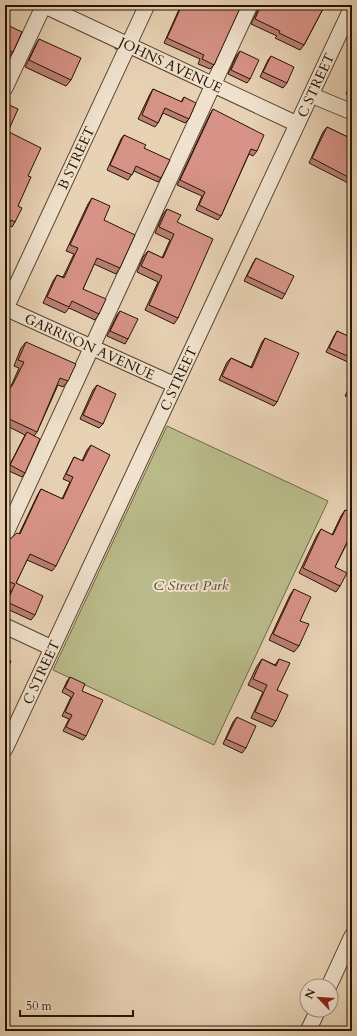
<svg xmlns="http://www.w3.org/2000/svg" width="357" height="1036" font-family="Cardo,serif">
	<rect width="100%" height="100%" fill="#e8d2b4"/>
	<filter id="stains"><feTurbulence type="fractalNoise" baseFrequency=".005" numOctaves="4"/><feColorMatrix values="0 0 0 0 .2 0 0 0 0 .09 0 0 0 0 .02 0 0 0 .5 -.17"/></filter>
	<radialGradient id="worn" r=".72"><stop offset=".6" stop-color="#630" stop-opacity="0"/><stop offset="1" stop-color="#630" stop-opacity=".3"/></radialGradient>
	<!-- green -->
	<polygon fill="#babb8a" stroke="#706746" points="167,426 328,501 214,745 53,670"/>
	<g fill="none" stroke-linecap="round" stroke-linejoin="round">
		<!-- minor casing -->
		<g stroke="#57432e" stroke-width="17">
			<g id="minor">
				<path id="s1" d="M43,5L297,124"/>
				<polyline points="5,88 44,5"/>
				<polyline points="311,95 352,112"/>
				<path id="s2" d="M5,308L175,385"/>
				<path id="s3" d="M5,310L147,5"/>
				<polyline points="5,535 250,5"/>
				<polyline points="5,626 52,648"/>
				<path id="s4" d="M5,749L352,7"/>
				<polyline points="329,986 352,936"/>
				<polyline points="308,1031 318,1010"/>
			</g>
		</g>
		<!-- minor -->
		<use href="#minor" stroke="#f0e2ce" stroke-width="15"/>
	</g>
	<!-- wall -->
	<g fill="#b97e74" stroke="#271302">
		<polygon points="181,5 238,5 214,65 210,69 198,64 200,59 164,43"/>
		<polygon points="260,5 325,5 304,45 300,50 275,38 277,36 251,24"/>
		<polygon points="5,24 13,52 9,57 5,55"/>
		<polygon points="39,39 71,80 66,86 25,67 35,46"/>
		<polygon points="240,51 250,79 247,83 228,74 236,56"/>
		<polygon points="271,56 287,83 283,88 260,77 268,60"/>
		<polygon points="352,81 352,96 346,94"/>
		<polygon points="153,89 181,102 184,97 189,119 185,123 163,113 158,123 155,127 138,119 150,94"/>
		<polygon points="5,103 10,127 7,132 5,131"/>
		<polygon points="213,109 257,151 253,156 249,154 221,216 218,220 196,210 202,196 177,185 210,114"/>
		<polygon points="327,127 352,139 352,185 309,163 323,132"/>
		<polygon points="9,132 28,176 18,206 15,222 12,227 8,225 5,232 5,138"/>
		<polygon points="124,135 144,148 161,178 158,182 134,171 128,180 107,170 121,139"/>
		<polygon points="92,198 104,220 120,268 116,274 94,264 83,289 99,314 95,320 69,308 65,313 43,303 53,281 57,275 63,277 74,254 66,251 88,204"/>
		<polygon points="167,209 177,222 178,318 174,324 145,310 158,282 137,272 143,257 148,251 162,258 170,240 155,233 163,214"/>
		<polygon points="256,258 285,294 282,299 244,281 253,263"/>
		<polygon points="120,311 128,339 125,344 107,336 117,315"/>
		<polygon points="337,331 347,336 350,332 352,333 352,364 326,352 334,336"/>
		<polygon points="265,338 277,402 274,406 219,380 227,362 231,358 251,367 262,342"/>
		<polygon points="26,342 68,381 63,387 58,385 37,432 34,436 25,473 22,477 7,470 25,435 5,425 5,395 11,386 19,368 14,366 21,348"/>
		<polygon points="352,382 352,399 345,396"/>
		<polygon points="97,385 103,424 99,428 80,419 93,390"/>
		<polygon points="91,445 56,566 52,571 27,560 16,583 35,615 31,620 5,608 5,603 11,590 5,587 5,536 10,539 19,534 38,494 41,489 62,499 70,482 63,479 74,457 82,461 87,450"/>
		<polygon points="345,510 352,513 352,543 348,541 335,567 340,586 336,592 299,573 317,535 321,529 332,535 341,516"/>
		<polygon points="294,589 300,621 299,646 294,652 269,640 290,595"/>
		<polygon points="262,659 275,665 279,659 276,721 272,727 251,718 263,692 248,685 257,666"/>
		<polygon points="70,677 82,691 86,736 83,740 63,731 69,719 62,716 71,697 62,692 67,681"/>
		<polygon points="237,717 246,748 242,753 223,744 233,722"/>
	</g>
	<!-- building -->
	<g fill="#d79387" stroke="#271302">
		<polygon points="182,5 238,5 241,6 214,65 202,59 204,55 167,38"/>
		<polygon points="261,5 325,5 304,45 279,33 280,31 255,19"/>
		<polygon points="5,24 22,32 13,52 5,49"/>
		<polygon points="39,39 81,58 71,80 29,60"/>
		<polygon points="240,51 259,60 250,79 231,70"/>
		<polygon points="271,56 294,67 287,83 263,72"/>
		<polygon points="352,83 352,89 350,88"/>
		<polygon points="153,89 182,102 184,97 196,103 189,119 165,108 158,123 142,115"/>
		<polygon points="5,103 18,109 10,127 5,125"/>
		<polygon points="213,109 264,135 257,151 251,149 221,216 199,205 205,192 180,180"/>
		<polygon points="327,127 352,139 352,179 312,158"/>
		<polygon points="9,132 41,148 28,176 31,177 18,206 22,208 15,222 11,220 5,232 5,141"/>
		<polygon points="124,135 146,145 144,148 170,160 161,178 136,166 132,175 110,165"/>
		<polygon points="92,198 110,206 104,220 135,235 120,268 97,258 83,289 106,299 99,314 72,301 69,307 47,297 57,275 64,278 78,248 70,245"/>
		<polygon points="167,209 181,215 177,222 213,239 178,318 149,305 162,276 141,266 148,251 163,258 174,234 159,227"/>
		<polygon points="256,258 294,276 285,294 247,276"/>
		<polygon points="120,311 138,319 128,339 110,331"/>
		<polygon points="337,331 348,336 350,332 352,333 352,358 329,348"/>
		<polygon points="265,338 299,353 277,402 222,376 231,358 252,368"/>
		<polygon points="26,342 76,364 68,381 60,378 37,432 5,417 5,398 11,386 12,386 24,362 18,360"/>
		<polygon points="352,384 352,393 349,391"/>
		<polygon points="97,385 116,394 103,424 83,415"/>
		<polygon points="27,432 40,439 25,473 10,465"/>
		<polygon points="91,445 110,455 56,566 30,554 16,583 43,596 35,615 7,602 15,584 5,580 5,536 10,539 17,533 20,534 41,489 63,499 73,477 66,474 74,457 83,461"/>
		<polygon points="5,459 9,461 5,471"/>
		<polygon points="345,510 352,513 352,535 351,534 335,567 347,573 340,586 303,568 321,529 333,535"/>
		<polygon points="294,589 311,597 300,621 309,624 299,646 273,634"/>
		<polygon points="5,658 11,661 5,674"/>
		<polygon points="262,659 276,666 279,659 290,663 277,690 288,695 276,721 255,712 267,685 253,679"/>
		<polygon points="70,677 85,684 82,691 103,700 86,736 66,727 72,715 65,712 74,693 65,688"/>
		<polygon points="237,717 256,726 246,748 226,739"/>
	</g>
	<g text-anchor="middle" dominant-baseline="central" stroke-width="4" stroke-linejoin="round" paint-order="stroke">
		<!-- street labels -->
		<g font-size="14" fill="#271302" stroke="#f0e2ce">
			<text stroke="none"><textPath href="#s1" startOffset="141">JOHNS AVENUE</textPath></text>
			<text stroke="none"><textPath href="#s4" startOffset="733">C STREET</textPath></text>
			<text stroke="none"><textPath href="#s3" startOffset="168">B STREET</textPath></text>
			<text stroke="none"><textPath href="#s2" startOffset="93">GARRISON AVENUE</textPath></text>
			<text stroke="none"><textPath href="#s4" startOffset="409">C STREET</textPath></text>
			<text stroke="none"><textPath href="#s4" startOffset="85">C STREET</textPath></text>
		</g>
		<!-- park labels -->
		<g font-size="14" font-style="italic" fill="#53452b" stroke="#f0e2ce">
			<text x="191" y="585">C Street Park</text>
		</g>
	</g>
	<!-- margin -->
	<rect width="357" height="1036" fill="none" stroke="#e8d2b4" stroke-width="20"/>
	<rect x="6" y="6" width="345" height="1024" fill="none" stroke="#271302" stroke-width="2"/>
	<rect x="10" y="10" width="337" height="1016" fill="none" stroke="#271302"/>
	<!-- north arrow -->
	<g transform="translate(319 998) rotate(295)"><circle r="19" fill="#f0e2ce" stroke="#a08f7c"/>
	<path d="M0-3L7 15L0 10L-7 15Z" fill="#8f2418"/>
	<text y="-6" font-size="11" font-weight="bold" text-anchor="middle" fill="#271302">N</text>
	</g>
	<!-- scale -->
	<path d="M20 1010v6h113v-6" fill="none" stroke="#271302" stroke-width="2"/>
	<text x="26" y="1010" font-size="12" fill="#271302" stroke="#f0e2ce" stroke-width="3" paint-order="stroke">50 m</text>
	<rect width="100%" height="100%" filter="url(#stains)"/>
	<rect width="100%" height="100%" fill="url(#worn)"/>
</svg>
